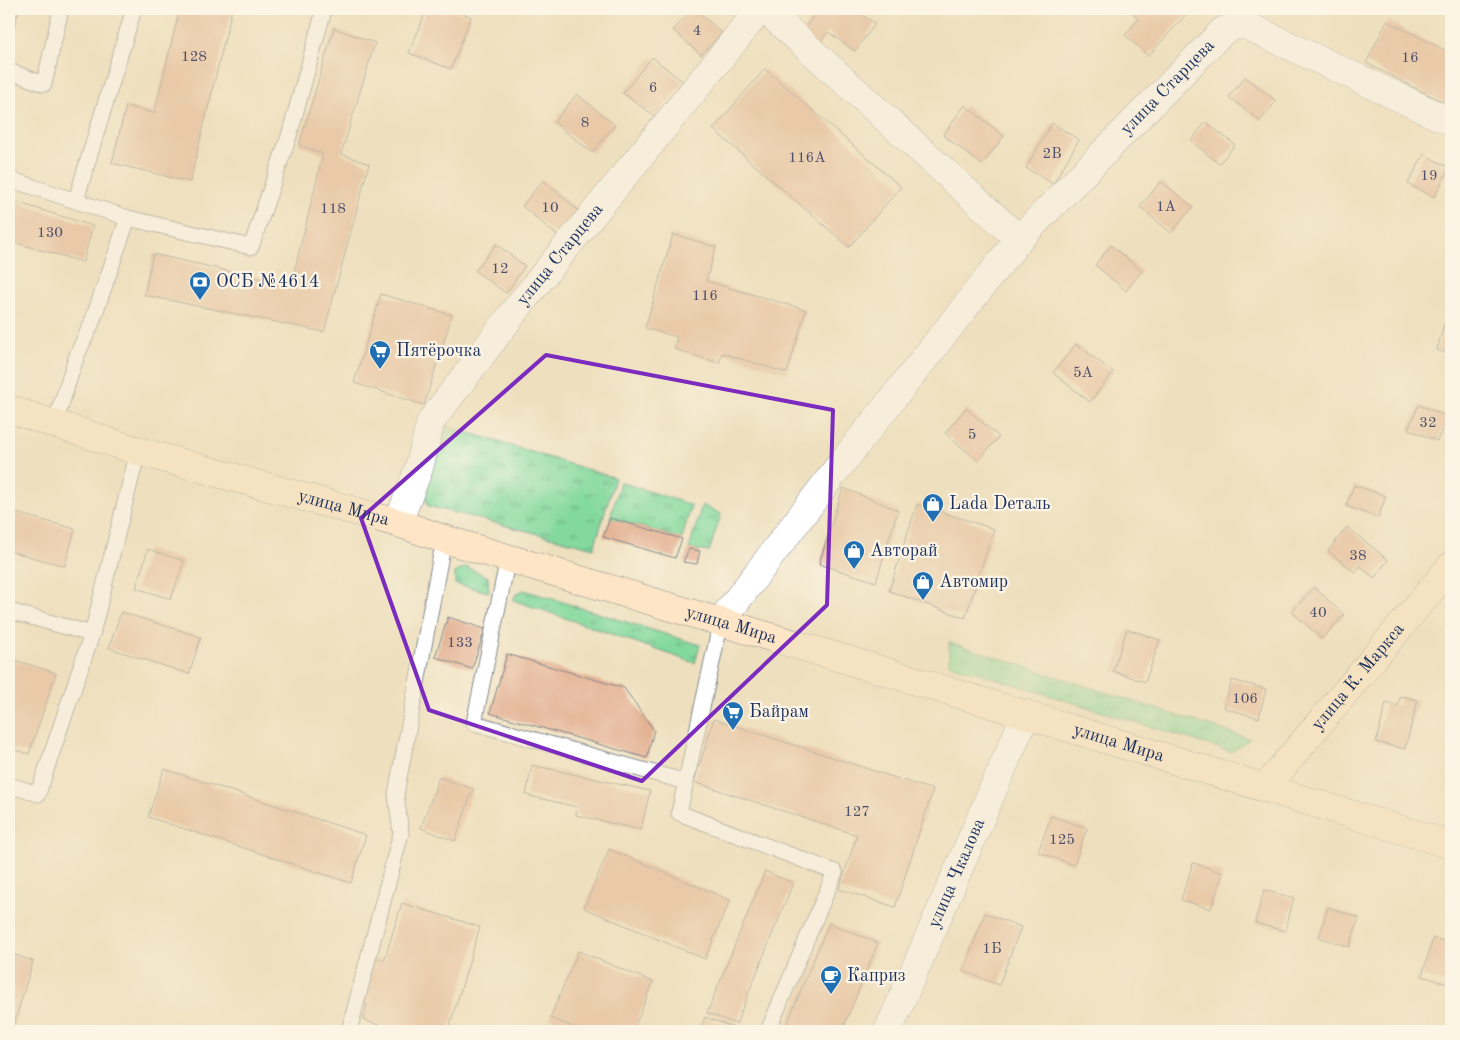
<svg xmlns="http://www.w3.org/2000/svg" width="1460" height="1040" font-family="'Old Standard TT',serif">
	<defs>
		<pattern id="grass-tufts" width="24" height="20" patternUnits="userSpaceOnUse" patternTransform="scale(1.25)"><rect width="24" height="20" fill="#83d99d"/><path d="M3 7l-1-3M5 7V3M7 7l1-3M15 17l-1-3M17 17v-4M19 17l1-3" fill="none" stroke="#6ab083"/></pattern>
	</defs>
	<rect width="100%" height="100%" fill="#fcf5e5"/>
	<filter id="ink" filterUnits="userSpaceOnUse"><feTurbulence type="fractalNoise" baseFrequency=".02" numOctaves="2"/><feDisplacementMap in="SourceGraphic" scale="10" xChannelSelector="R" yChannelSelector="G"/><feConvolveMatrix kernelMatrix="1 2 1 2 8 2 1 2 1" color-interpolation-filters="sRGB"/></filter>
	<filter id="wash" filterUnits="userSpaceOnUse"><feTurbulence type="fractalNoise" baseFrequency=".0096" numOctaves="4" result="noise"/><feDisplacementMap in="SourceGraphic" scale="20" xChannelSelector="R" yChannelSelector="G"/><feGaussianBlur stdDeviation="1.12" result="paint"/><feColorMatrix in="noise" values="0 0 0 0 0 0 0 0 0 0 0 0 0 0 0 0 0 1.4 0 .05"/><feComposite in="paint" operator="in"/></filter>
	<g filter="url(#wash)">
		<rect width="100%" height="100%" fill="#eee0be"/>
		<!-- grass -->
		<g fill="url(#grass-tufts)" stroke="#4f847e">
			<polygon points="431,421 615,478 594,548 428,506 419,468"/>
			<polygon points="620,482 691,505 682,539 610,518"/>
			<polygon points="702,505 721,514 709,552 689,549"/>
			<polygon points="466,567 488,577 489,592 455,584 455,573"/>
			<polygon points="524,590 700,645 695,663 513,600 516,594"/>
			<polygon points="949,642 1250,739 1231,752 949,664"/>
		</g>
		<g id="blocks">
			<!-- building -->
			<g fill="#e2ae8f">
				<polygon points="9,9 19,9 11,40 9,39"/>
				<polygon points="180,9 232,9 190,182 112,163 126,106 154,113"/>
				<polygon points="427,9 451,9 471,17 451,69 409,53"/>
				<polygon points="693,9 695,9 722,33 701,55 673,30"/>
				<polygon points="818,9 854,9 875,24 855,51 828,32 817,47 800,35"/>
				<polygon points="1128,9 1191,9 1148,56 1125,35 1139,19"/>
				<polygon points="1387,21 1451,53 1451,106 1366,63"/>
				<polygon points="334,28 375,43 341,154 369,164 324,332 144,295 153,254 291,285 323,154 299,145"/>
				<polygon points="652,57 683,82 656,117 623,93"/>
				<polygon points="765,69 901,187 849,247 713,129"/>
				<polygon points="1245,77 1276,101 1260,121 1229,97"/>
				<polygon points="577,94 615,125 592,153 554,122"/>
				<polygon points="965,105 1004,136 982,165 943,135"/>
				<polygon points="1206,122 1235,145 1219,164 1191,141"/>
				<polygon points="1052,123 1079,140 1053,184 1026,168"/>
				<polygon points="1424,154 1449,168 1434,197 1408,184"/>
				<polygon points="543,180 578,210 558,236 522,206"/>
				<polygon points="1161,181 1193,207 1171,233 1140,207"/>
				<polygon points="9,200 93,226 83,262 9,241"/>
				<polygon points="673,234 716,247 706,281 806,310 787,373 722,353 719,363 674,349 677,337 645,328"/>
				<polygon points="496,244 525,266 506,293 475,271"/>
				<polygon points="1111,245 1142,271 1126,291 1095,265"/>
				<polygon points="381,294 452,315 424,405 354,383"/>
				<polygon points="1444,324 1451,326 1451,354 1437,350"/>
				<polygon points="1076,344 1113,372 1090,402 1053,373"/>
				<polygon points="1419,405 1448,417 1437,441 1408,429"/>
				<polygon points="966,408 999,437 978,461 945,433"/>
				<polygon points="1354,485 1386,496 1378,518 1346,506"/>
				<polygon points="843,488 898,510 876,582 819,564"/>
				<polygon points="917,504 994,529 965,618 889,591"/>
				<polygon points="9,511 75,529 65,566 9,551"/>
				<polygon points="610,518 682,539 675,558 603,537"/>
				<polygon points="1347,527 1388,560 1374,578 1360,566 1355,572 1328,551"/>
				<polygon points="148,549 184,561 171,599 136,588"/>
				<polygon points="689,549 700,551 697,564 683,562"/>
				<polygon points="1314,587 1344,615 1322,639 1292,612"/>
				<polygon points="121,612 201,637 189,674 109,648"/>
				<polygon points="448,617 485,629 472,669 435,657"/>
				<polygon points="1127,629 1160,640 1145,682 1113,671"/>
				<polygon points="507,654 624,688 654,730 647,758 490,713"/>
				<polygon points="9,658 56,673 29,754 9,748"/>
				<polygon points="1232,680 1266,689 1259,718 1224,708"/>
				<polygon points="1401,696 1418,700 1405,749 1376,742 1386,703 1398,706"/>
				<polygon points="714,719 933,790 895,907 839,889 857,835 694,782"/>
				<polygon points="532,765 650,791 641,830 576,815 577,807 526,795"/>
				<polygon points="164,769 366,835 351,883 148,817"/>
				<polygon points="439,777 473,789 455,841 421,828"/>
				<polygon points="1051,816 1087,828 1074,865 1038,852"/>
				<polygon points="609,849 730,900 705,959 584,908"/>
				<polygon points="1193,863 1223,873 1211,909 1181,900"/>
				<polygon points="765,871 793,883 736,1024 707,1013"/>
				<polygon points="1264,890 1294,898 1285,931 1255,923"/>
				<polygon points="402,903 480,927 448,1031 398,1031 363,1020 367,1005 362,1000 375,957 384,961"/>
				<polygon points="1328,907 1359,918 1349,947 1319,937"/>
				<polygon points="985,913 1021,927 999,985 963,971"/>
				<polygon points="829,923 878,943 842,1031 784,1031"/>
				<polygon points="1433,938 1451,943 1451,985 1422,976"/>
				<polygon points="578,951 653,982 633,1031 583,1031 550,1018"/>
				<polygon points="9,953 33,961 12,1031 9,1031"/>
				<polygon points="705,1017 734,1028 733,1031 699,1031"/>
			</g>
		</g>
	</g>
	<g filter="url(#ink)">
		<use href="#blocks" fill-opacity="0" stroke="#84888e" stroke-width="1"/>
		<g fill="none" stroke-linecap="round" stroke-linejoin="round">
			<!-- lane casing -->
			<g stroke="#84888e" stroke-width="17">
				<g id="lane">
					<polyline points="9,71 44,84 61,9"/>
					<polyline points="9,179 128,218 91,325 77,355 55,423"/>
					<polyline points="76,200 134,9"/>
					<polyline points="128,218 251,247 289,136 324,10 319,9"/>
					<polyline points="508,558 474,723 686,782"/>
					<polyline points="9,611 92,634"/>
					<polyline points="721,621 679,813 835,872 768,1031"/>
					<polyline points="9,785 38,794 92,634 138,451"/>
					<polyline points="349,1031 401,833 396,794 444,539"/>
				</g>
			</g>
			<!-- street casing -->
			<g stroke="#84888e" stroke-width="29">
				<g id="street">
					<path id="s1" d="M765,9L1019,239L1223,31L1241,23L1451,122"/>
					<path id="s2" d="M398,523L419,468L431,421L524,299L760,9"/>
					<polyline points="721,621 837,469 1019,239"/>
					<path id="s3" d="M888,1031L1026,714"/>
				</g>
			</g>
			<!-- secondary casing -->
			<g stroke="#84888e" stroke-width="29">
				<g id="secondary">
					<path id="s4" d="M9,409L138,451L398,523L444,539L854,662L1451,845"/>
					<path id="s5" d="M1265,788L1451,566"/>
				</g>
			</g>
			<!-- lane -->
			<use href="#lane" stroke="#fff" stroke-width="15"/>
			<!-- street -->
			<use href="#street" stroke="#fff" stroke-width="28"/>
			<!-- secondary -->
			<use href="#secondary" stroke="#fde5c5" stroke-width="28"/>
		</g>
	</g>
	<!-- marked area -->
	<path d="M0 0H1460V1040H0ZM546,355L833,410L827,605L642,781L429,710L361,518Z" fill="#eee0be" fill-opacity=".55" fill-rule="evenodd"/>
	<path fill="none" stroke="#7b2cbf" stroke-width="4" stroke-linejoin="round" d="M546,355L833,410L827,605L642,781L429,710L361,518Z"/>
	<!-- icons -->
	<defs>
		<g id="bank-pin" transform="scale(1.125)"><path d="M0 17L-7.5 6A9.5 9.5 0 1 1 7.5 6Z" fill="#1f6fb2" stroke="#fcf5e5"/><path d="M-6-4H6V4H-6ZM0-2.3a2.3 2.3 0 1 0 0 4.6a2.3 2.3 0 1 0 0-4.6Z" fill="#fff"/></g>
		<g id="supermarket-pin" transform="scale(1.125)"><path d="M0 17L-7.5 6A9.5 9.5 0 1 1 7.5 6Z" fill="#1f6fb2" stroke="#fcf5e5"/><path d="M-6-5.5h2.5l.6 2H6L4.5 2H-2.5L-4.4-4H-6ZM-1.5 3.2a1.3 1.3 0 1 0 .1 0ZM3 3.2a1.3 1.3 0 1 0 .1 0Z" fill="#fff"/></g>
		<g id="shop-pin" transform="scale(1.125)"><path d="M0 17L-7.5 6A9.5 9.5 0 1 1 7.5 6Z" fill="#1f6fb2" stroke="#fcf5e5"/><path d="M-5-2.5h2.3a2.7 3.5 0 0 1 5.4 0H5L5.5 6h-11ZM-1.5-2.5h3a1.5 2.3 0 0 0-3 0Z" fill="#fff"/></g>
		<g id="cafe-pin" transform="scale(1.125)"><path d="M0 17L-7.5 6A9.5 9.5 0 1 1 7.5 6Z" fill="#1f6fb2" stroke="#fcf5e5"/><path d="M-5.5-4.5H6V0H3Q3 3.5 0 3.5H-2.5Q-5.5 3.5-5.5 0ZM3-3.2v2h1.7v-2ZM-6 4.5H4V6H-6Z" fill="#fff"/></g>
	</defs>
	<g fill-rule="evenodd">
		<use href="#bank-pin" x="200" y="282"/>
		<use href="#supermarket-pin" x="380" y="351"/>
		<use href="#shop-pin" x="933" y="504"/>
		<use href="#shop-pin" x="854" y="551"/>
		<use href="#shop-pin" x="923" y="582"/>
		<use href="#supermarket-pin" x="733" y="712"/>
		<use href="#cafe-pin" x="831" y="976"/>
	</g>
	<g text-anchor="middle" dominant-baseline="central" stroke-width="4.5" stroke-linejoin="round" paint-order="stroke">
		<!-- number labels -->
		<g font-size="15" fill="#4d4f6a">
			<text x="697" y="31">4</text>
			<text x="194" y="57">128</text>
			<text x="1410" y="58">16</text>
			<text x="653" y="88">6</text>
			<text x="585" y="123">8</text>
			<text x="1052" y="154">2В</text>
			<text x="807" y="158">116А</text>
			<text x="1429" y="176">19</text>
			<text x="1166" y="207">1А</text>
			<text x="550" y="208">10</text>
			<text x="333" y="209">118</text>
			<text x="50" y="233">130</text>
			<text x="500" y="269">12</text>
			<text x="705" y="296">116</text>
			<text x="1083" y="373">5А</text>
			<text x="1428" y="423">32</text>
			<text x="972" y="435">5</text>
			<text x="1358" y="556">38</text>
			<text x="1318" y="613">40</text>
			<text x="460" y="643">133</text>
			<text x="1245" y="699">106</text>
			<text x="857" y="812">127</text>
			<text x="1062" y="840">125</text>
			<text x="992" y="949">1Б</text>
		</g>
		<!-- street labels -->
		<g font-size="18" fill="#1b2f5e" stroke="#fcf5e5">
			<text stroke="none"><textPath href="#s1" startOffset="555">улица Старцева</textPath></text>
			<text stroke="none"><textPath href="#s2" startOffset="318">улица Старцева</textPath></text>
			<text stroke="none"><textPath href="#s4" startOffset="349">улица Мира</textPath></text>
			<text stroke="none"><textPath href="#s4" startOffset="754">улица Мира</textPath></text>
			<text stroke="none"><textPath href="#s5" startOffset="145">улица К. Маркса</textPath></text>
			<text stroke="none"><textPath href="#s4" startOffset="1159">улица Мира</textPath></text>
			<text stroke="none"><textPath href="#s3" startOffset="172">улица Чкалова</textPath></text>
		</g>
		<!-- poi labels -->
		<g font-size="18" fill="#1b2f5e" stroke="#fcf5e5" text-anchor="start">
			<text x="216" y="282">ОСБ №4614</text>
			<text x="396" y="351">Пятёрочка</text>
			<text x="949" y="504">Lada Dеталь</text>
			<text x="870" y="551">Авторай</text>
			<text x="939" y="582">Автомир</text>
			<text x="749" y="712">Байрам</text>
			<text x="847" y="976">Каприз</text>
		</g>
	</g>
	<!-- margin -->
	<rect width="1460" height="1040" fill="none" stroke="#fcf5e5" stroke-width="30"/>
</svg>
